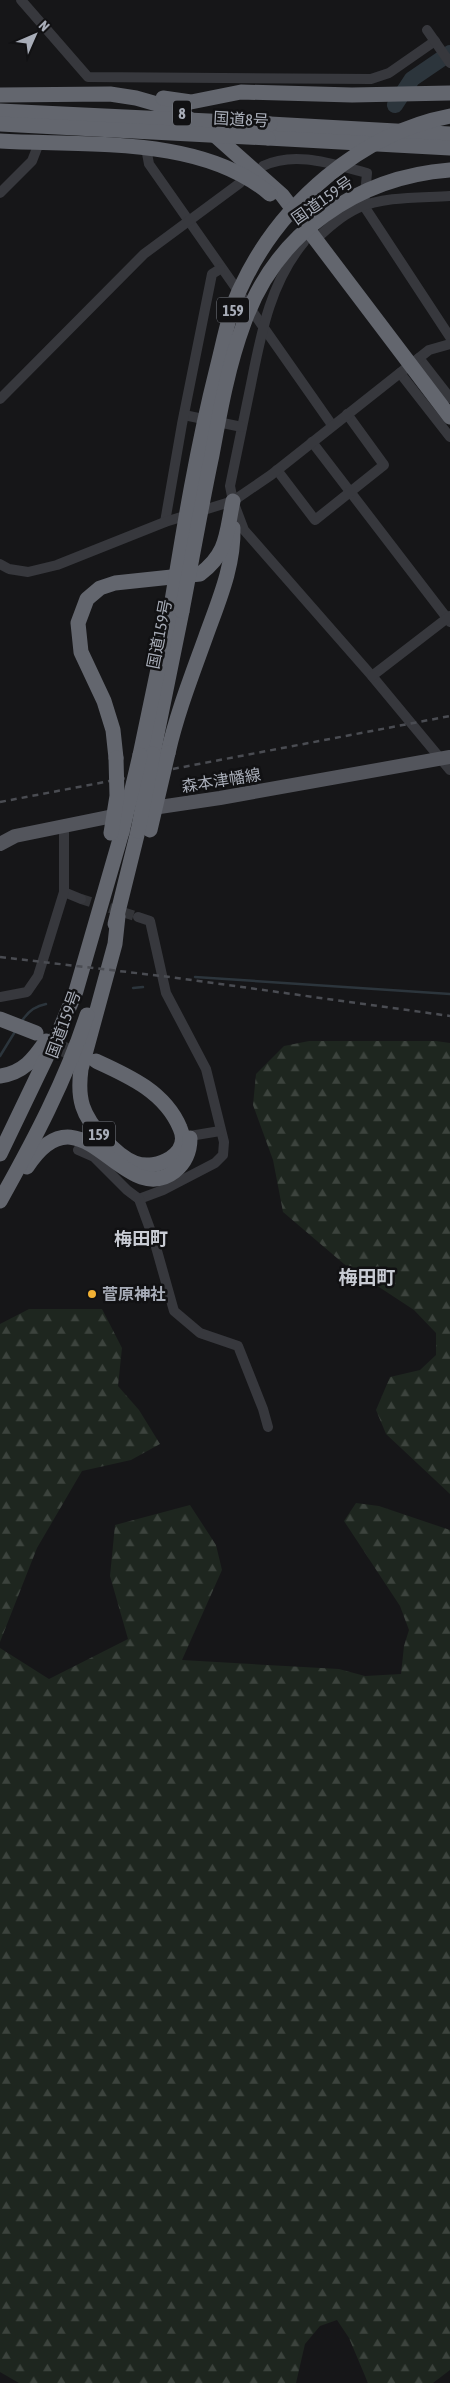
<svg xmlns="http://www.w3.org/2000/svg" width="450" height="2383" font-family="'Asap Condensed','Noto Sans JP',sans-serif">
	<defs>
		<pattern id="forest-firs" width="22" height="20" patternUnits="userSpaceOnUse" patternTransform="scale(1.25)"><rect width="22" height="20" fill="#1e261f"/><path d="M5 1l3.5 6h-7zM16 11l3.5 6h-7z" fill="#3c433d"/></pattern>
	</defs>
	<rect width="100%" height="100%" fill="#161618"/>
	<!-- forest -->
	<g fill="url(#forest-firs)">
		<polygon points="309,1041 436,1041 450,1043 450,1494 386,1434 376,1410 390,1377 420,1370 436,1355 436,1333 414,1310 344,1264 283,1212 273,1160 253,1105 256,1074 284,1046"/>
		<polygon points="29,1309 102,1309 122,1348 118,1386 139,1410 160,1444 131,1460 82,1471 37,1548 0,1642 0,1324"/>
		<polygon points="356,1503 379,1506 450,1530 450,2370 433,2383 368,2383 349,2338 337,2320 320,2326 305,2344 296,2383 19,2383 0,2372 0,1648 49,1679 128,1639 110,1576 115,1525 190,1505 216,1545 222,1570 182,1660 339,1669 365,1676 401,1674 404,1646 409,1630 400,1606 344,1521"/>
	</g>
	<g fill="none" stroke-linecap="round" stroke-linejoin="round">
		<!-- stream -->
		<g stroke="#2c353c" stroke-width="2.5">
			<polyline points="195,977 450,994"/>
			<polyline points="133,988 143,987"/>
			<path d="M22,1021C28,1011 35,1006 46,1004"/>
			<polyline points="0,1056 16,1030"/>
		</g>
		<!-- river -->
		<polyline stroke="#2c353c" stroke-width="16" points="395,105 412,79 450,53"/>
		<!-- minor-tunnel -->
		<polyline stroke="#333438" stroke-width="10" stroke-dasharray="10 5" stroke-linecap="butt" points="81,899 138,917"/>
		<!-- highway-tunnel -->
		<polyline stroke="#333438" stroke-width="15" stroke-dasharray="15 8" stroke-linecap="butt" points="41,1041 85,1057"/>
		<!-- minor -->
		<g stroke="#37383d" stroke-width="10">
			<polyline points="21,0 88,77 371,79 389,73 435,41"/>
			<polyline points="427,30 450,63"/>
			<polyline points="146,148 149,164 332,425"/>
			<path d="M263,166C296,150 335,165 367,173L364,206L450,337"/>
			<polyline points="0,193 32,161 39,143"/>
			<path d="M315,240C328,228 341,216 358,208C385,196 421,198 450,196"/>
			<path d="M304,242C270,283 261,334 251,384C244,418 237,452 230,486L233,501L244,530L372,676L450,770"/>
			<polyline points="419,358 450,398"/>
			<polyline points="400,373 450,437"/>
			<polyline points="0,399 144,254 240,183"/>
			<polyline points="184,415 242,427"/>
			<polyline points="312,442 450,622"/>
			<polyline points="277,470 315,520 384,465 347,414"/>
			<polyline points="165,522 182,424 212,274 220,269"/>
			<polyline points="0,564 9,569 28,572 57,565 165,522 233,501 271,475 429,350 450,344"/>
			<polyline points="372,676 450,616"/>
			<polyline points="64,892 81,899"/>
			<polyline points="138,917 150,921 166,993 206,1069 224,1142 223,1155 215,1163 163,1190 139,1199"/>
			<polyline points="0,997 27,992 38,976 64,892 64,826"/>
			<polyline points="184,1137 220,1131"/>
			<polyline points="78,1150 94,1157 127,1190 139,1199 154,1240 174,1311 200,1333 238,1346 263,1409 268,1427"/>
		</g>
		<!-- major -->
		<g stroke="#53555c" stroke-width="14">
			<polyline points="146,809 220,798 450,757"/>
			<polyline points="0,844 15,836 123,814"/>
		</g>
		<!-- highway -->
		<g stroke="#63666e" stroke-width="15">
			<polyline points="0,95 110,94 136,98 171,108 211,132 282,195 450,417"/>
			<polyline points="163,98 191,102 241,92 352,95 450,93"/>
			<polyline points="270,124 450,134"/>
			<polyline points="268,138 450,148"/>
			<path d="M0,141C86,146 201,135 270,194"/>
			<path d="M168,753C177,713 192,675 206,636C219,600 234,566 233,528"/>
			<polyline points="153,754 182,611"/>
			<polyline points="140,755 171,607"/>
			<path d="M116,758L113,730L104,701L81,652L78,623L87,599L100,588L115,583L200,574C228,553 226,534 233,501"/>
			<polyline points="115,924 138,831"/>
			<polyline points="0,1019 36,1033"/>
			<path d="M96,1061C129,1076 165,1092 180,1128C192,1154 157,1171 135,1163C122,1158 112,1148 103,1138C82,1115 77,1099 81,1069L115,944L118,916"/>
			<path d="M0,1076C23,1073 34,1059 46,1041"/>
			<polyline points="0,1154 60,1029 76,991 122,832"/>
			<path d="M27,1167C83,1081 122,1212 175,1171C186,1162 190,1152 190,1138"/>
			<path d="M0,1201C33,1142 66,1080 87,1015"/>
		</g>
		<!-- rail -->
		<g stroke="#4a4c52" stroke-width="2.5" stroke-dasharray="6 5" stroke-linecap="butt">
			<polyline points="0,802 450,716"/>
			<polyline points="0,957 170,977 450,1016"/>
		</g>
		<!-- highway-bridge -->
		<g stroke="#63666e" stroke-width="15">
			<polyline points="0,111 270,124"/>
			<polyline points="0,124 268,138"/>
			<path d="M171,607C184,527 197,447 217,368C224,341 229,310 242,285C280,204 361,133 450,116"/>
			<path d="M182,611C192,559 201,507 212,455C220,411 228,366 244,323C276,233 357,177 450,170"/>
			<polyline points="150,830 168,753"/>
			<polyline points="138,831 153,754"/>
			<polyline points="122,832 140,755"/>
			<polyline points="111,833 117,796 116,758"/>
		</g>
	</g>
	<!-- markers -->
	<circle fill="#f2b134" stroke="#111113" stroke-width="2" cx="92" cy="1294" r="5"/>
	<g text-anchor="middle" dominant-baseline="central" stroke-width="5" stroke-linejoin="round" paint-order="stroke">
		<!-- shield labels -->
		<g fill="#111113" stroke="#7b7e86" stroke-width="1">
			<rect x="173" y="100.5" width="18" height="25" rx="4"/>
			<rect x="217" y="297.5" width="32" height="25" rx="4"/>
			<rect x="83" y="1121.5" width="32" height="25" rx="4"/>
		</g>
		<g font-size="15" font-weight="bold" fill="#a8adb8">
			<text x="182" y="113">8</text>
			<text x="233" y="310">159</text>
			<text x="99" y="1134">159</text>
		</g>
		<!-- street labels -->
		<g font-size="16" fill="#a8adb8" stroke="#111113">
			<text transform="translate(241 119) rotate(3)">国道8号</text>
			<text transform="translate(322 200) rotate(-35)">国道159号</text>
			<text transform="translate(159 634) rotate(-79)">国道159号</text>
			<text transform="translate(221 780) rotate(-9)">森本津幡線</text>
			<text transform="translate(63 1024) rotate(-70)">国道159号</text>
		</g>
		<!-- poi labels -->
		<g font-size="16" font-weight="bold" fill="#a8adb8" stroke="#111113" text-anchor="start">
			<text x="102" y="1294">菅原神社</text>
		</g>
		<!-- neighbourhood labels -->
		<g font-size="18" font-weight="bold" fill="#c9ccd4" stroke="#111113">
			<text x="141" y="1238">梅田町</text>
		</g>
		<!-- quarter labels -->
		<g font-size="19" font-weight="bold" fill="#c9ccd4" stroke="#111113">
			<text x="367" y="1277">梅田町</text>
		</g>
	</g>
	<!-- north arrow -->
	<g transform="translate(35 35) rotate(45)" stroke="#111113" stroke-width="4" paint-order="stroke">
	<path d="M0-4L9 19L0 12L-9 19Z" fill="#a8adb8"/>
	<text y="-8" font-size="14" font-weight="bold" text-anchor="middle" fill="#a8adb8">N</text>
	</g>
</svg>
